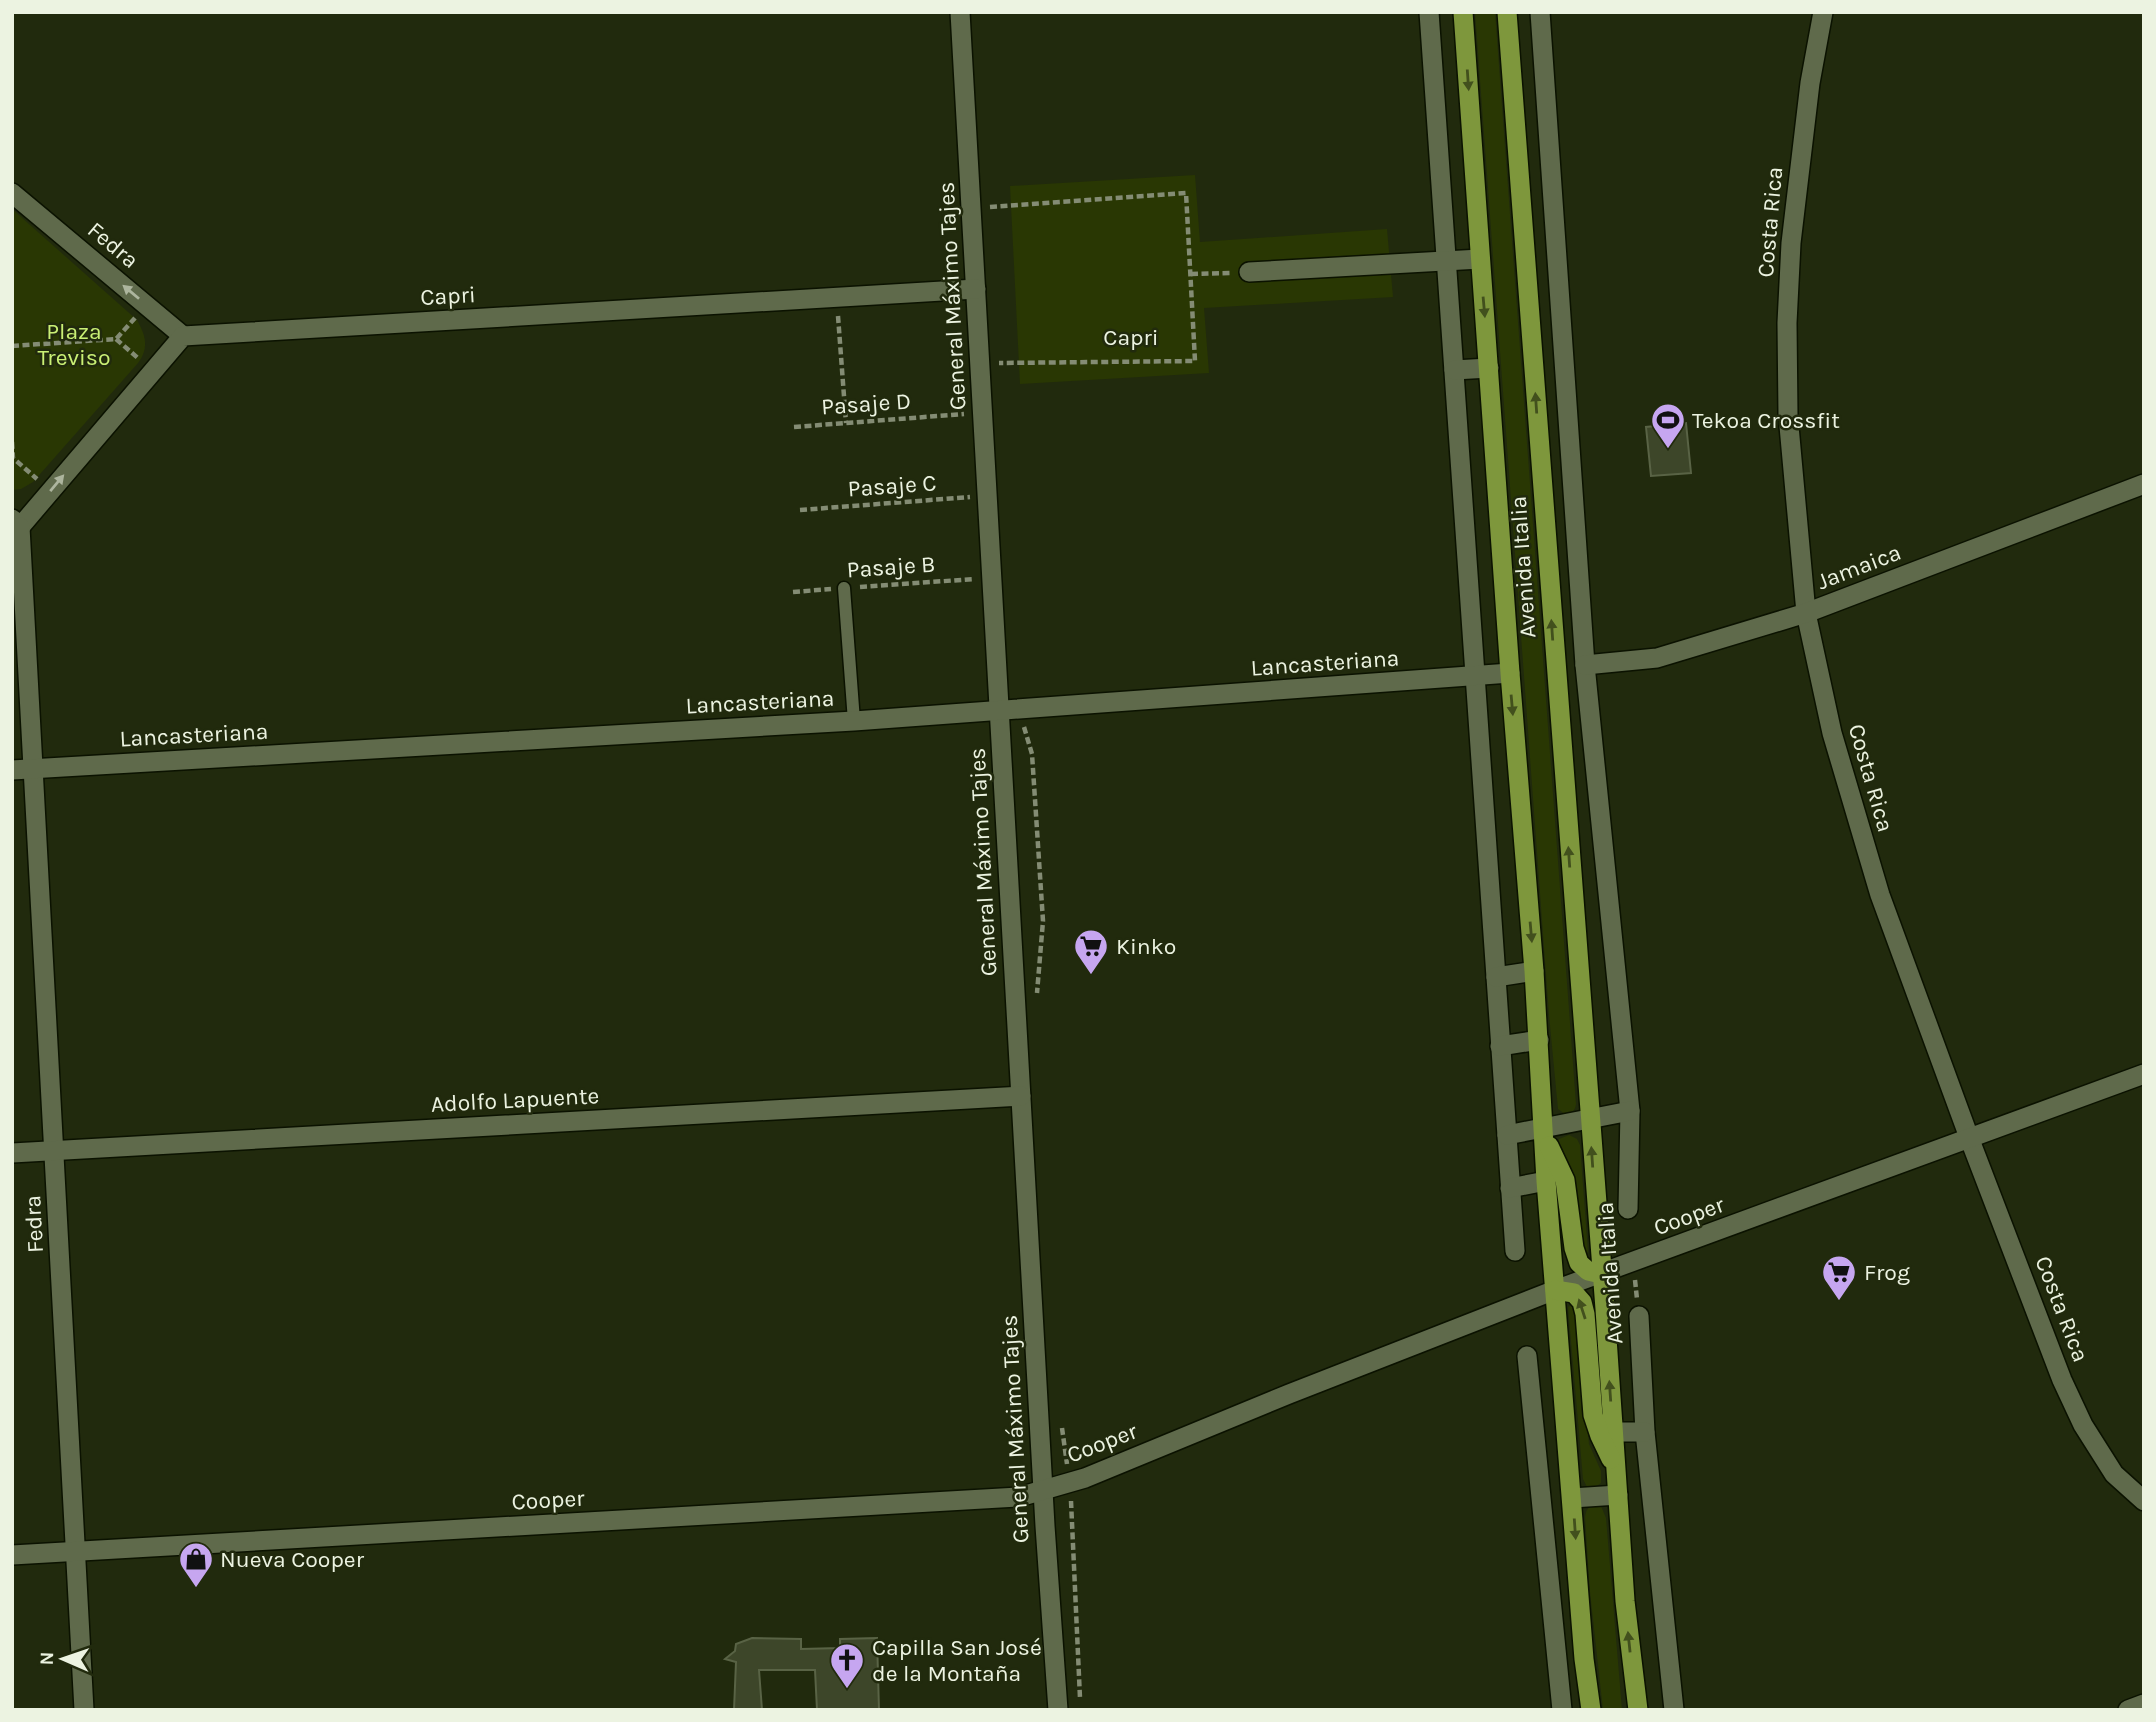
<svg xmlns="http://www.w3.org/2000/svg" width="2156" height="1722" font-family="Karla,sans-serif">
	<rect width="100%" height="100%" fill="#212a0d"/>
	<!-- green -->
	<g fill="#293703">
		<path d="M1475,12H1495L1576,1104C1575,1111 1572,1113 1565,1114L1558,1109L1549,1015Z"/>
		<polygon points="1195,175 1200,242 1387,229 1393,297 1204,308 1209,373 1020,384 1010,186"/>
		<path d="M12,209L137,320C146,336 149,348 138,363L33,482L21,489L12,490Z"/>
		<polygon points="1569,1135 1577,1139 1580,1145 1588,1251 1585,1257 1558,1143 1559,1139"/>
		<polygon points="1571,1305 1574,1306 1589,1444 1601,1471 1601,1483 1592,1489 1587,1487 1583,1479 1568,1307"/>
		<path d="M1596,1504L1601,1506L1606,1518L1622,1710H1603L1590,1592L1585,1517C1586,1510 1588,1506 1596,1504Z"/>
	</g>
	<!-- building -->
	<g fill="#3d4629" stroke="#596345" stroke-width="2">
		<polygon points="1686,423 1691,473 1651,476 1646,427"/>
		<polygon points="752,1638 801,1639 801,1649 840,1648 840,1639 877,1638 879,1710 817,1710 815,1670 759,1670 762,1710 734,1710 736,1662 725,1659 735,1651 736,1644"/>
	</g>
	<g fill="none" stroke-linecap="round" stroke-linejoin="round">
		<!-- service casing -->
		<g stroke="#0b1200" stroke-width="15">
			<polyline id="service" points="844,588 854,721"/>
		</g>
		<!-- minor casing -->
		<g stroke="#0b1200" stroke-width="22">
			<g id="minor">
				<polyline points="960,12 1045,1526 1058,1710"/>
				<polyline points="1429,12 1515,1251"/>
				<polyline points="1540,12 1585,665 1630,1111 1628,1209"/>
				<polyline points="1823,12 1810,83 1791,243 1787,323 1788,415 1806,613 1832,733 1880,895 1970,1140 2062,1380 2083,1425 2114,1474 2144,1501"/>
				<polyline points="12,193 183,336"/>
				<polyline points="1249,272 1480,259"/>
				<polyline points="1454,370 1489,368"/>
				<polyline points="12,519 20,527 183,336 976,289"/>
				<polyline points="20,527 84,1710"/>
				<polyline points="1585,665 1657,658 1806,613 2144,484"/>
				<polyline points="12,770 854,721 1510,673"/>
				<polyline points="1496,977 1534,971"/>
				<polyline points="1500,1046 1539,1040"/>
				<polyline points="1507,1135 1630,1111"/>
				<polyline points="12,1153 1021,1096"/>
				<polyline points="1510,1188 1546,1181"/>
				<polyline points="1639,1316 1645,1432 1674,1710"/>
				<polyline points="1527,1356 1562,1710"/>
				<polyline points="1613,1432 1645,1432"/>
				<polyline points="1572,1498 1618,1495"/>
				<polyline points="12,1555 1019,1497 1085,1478 1289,1394 1555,1290 2144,1074"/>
				<polyline points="2128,1710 2144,1704"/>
			</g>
		</g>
		<!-- primary casing -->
		<g stroke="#0b1200" stroke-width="22">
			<g id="primary">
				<polyline points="1463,12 1510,673 1534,971 1546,1181 1584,1659 1591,1710"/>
				<polyline points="1507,12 1605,1309 1625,1601 1638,1710"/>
				<polyline points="1549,1146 1565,1180 1574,1248 1579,1263 1588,1271 1601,1274"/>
				<polyline points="1555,1290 1574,1293 1582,1302 1585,1314 1593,1415 1600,1436 1611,1459"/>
			</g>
		</g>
		<!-- path -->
		<g stroke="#848c74" stroke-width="4.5" stroke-dasharray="7 3.5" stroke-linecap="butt">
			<polyline points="990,207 1186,193 1195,361 999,363"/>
			<polyline points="1191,274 1232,273"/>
			<polyline points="838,316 846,423"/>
			<polyline points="116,339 139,359"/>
			<polyline points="12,346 116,339 135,318"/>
			<polyline points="794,427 964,414"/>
			<polyline points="12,442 13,458 37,479"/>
			<polyline points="800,510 970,497"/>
			<polyline points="860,587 974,579"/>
			<polyline points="793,592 831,589"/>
			<polyline points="1024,727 1032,754 1043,921 1037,993"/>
			<polyline points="1635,1280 1637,1299"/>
			<polyline points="1062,1428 1067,1464"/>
			<polyline points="1071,1501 1080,1698"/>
		</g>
		<!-- service -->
		<use href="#service" stroke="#5f6a4b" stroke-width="12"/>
		<!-- minor -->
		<use href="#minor" stroke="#5f6a4b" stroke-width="19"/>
		<!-- primary -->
		<use href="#primary" stroke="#7e973c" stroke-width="19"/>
	</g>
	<!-- one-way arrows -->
	<defs><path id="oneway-solid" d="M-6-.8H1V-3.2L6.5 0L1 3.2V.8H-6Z" transform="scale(1.75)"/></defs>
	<g fill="#42501d">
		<use href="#oneway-solid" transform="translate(1468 80) rotate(86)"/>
		<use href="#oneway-solid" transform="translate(1484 307) rotate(85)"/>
		<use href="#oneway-solid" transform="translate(1536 403) rotate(-94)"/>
		<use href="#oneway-solid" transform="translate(1552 630) rotate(-94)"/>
		<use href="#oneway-solid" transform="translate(1512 705) rotate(85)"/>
		<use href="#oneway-solid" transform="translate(1569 857) rotate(-94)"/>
		<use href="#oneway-solid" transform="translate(1531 932) rotate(85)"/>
		<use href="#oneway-solid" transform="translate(1592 1157) rotate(-94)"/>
		<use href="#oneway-solid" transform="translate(1582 1309) rotate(-108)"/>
		<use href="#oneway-solid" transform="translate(1610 1391) rotate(-94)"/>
		<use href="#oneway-solid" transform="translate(1575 1529) rotate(86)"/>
		<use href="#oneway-solid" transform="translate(1629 1642) rotate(-96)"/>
	</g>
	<g fill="#adb59e">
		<use href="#oneway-solid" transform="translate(131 292) rotate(-140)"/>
		<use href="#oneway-solid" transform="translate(57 483) rotate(-50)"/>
	</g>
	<!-- icons -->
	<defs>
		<g id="stadium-pin" transform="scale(1.75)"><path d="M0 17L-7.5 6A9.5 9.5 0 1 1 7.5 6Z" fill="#c6a6f0" stroke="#212a0d"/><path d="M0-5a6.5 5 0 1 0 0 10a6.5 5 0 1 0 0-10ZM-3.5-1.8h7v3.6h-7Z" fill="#111"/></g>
		<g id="supermarket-pin" transform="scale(1.75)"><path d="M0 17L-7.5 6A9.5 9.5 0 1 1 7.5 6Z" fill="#c6a6f0" stroke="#212a0d"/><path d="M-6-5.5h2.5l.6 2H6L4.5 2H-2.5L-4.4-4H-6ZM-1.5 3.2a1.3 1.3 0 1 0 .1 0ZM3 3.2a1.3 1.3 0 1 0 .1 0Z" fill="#111"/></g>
		<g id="shop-pin" transform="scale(1.75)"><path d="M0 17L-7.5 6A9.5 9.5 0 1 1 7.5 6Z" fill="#c6a6f0" stroke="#212a0d"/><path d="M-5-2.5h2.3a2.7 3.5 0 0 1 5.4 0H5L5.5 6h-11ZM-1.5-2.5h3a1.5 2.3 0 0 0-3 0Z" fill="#111"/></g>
		<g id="church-pin" transform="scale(1.75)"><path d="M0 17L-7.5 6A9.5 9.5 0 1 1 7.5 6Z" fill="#c6a6f0" stroke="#212a0d"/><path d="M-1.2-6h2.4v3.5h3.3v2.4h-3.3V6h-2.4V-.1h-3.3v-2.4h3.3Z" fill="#111"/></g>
	</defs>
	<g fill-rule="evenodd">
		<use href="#stadium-pin" x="1668" y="420"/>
		<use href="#supermarket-pin" x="1091" y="946"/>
		<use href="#supermarket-pin" x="1839" y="1272"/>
		<use href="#shop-pin" x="196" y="1559"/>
		<use href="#church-pin" x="847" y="1660"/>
	</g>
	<g text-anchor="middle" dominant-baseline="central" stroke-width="5" stroke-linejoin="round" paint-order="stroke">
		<!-- street labels -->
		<g font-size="23" fill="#ecf3e1" stroke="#212a0d">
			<text transform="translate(1770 222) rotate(-85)">Costa Rica</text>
			<text transform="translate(113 245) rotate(40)">Fedra</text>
			<text transform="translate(448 296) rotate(-3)">Capri</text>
			<text transform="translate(952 296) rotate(-93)">General Máximo Tajes</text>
			<text x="1131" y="337">Capri</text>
			<text transform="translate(866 404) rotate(-4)">Pasaje D</text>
			<text transform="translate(892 486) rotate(-4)">Pasaje C</text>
			<text transform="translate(891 567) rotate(-4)">Pasaje B</text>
			<text transform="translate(1523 567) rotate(-94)">Avenida Italia</text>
			<text transform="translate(1859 567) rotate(-21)">Jamaica</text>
			<text transform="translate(1325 663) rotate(-4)">Lancasteriana</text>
			<text transform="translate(760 702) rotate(-3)">Lancasteriana</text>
			<text transform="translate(194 735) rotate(-3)">Lancasteriana</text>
			<text transform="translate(1871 778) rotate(74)">Costa Rica</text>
			<text transform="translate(983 862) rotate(-93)">General Máximo Tajes</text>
			<text transform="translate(515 1100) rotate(-3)">Adolfo Lapuente</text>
			<text transform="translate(1689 1216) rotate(-20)">Cooper</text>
			<text transform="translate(34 1224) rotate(-93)">Fedra</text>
			<text transform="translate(1610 1273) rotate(-94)">Avenida Italia</text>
			<text transform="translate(2062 1309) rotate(69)">Costa Rica</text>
			<text transform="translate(1015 1429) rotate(-93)">General Máximo Tajes</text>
			<text transform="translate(1102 1443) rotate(-21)">Cooper</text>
			<text transform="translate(548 1500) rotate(-3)">Cooper</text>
		</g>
		<!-- park labels -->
		<g font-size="23" fill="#caf075" stroke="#212a0d">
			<text x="74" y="331">Plaza<tspan x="74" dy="26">Treviso</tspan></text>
		</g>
		<!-- poi labels -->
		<g font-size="23" fill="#ecf3e1" stroke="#212a0d" text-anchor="start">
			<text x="1692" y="420">Tekoa Crossfit</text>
			<text x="1116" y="946">Kinko</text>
			<text x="1864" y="1272">Frog</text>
			<text x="220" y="1559">Nueva Cooper</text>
			<text x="872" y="1647">Capilla San José<tspan x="872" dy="26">de la Montaña</tspan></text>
		</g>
	</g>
	<!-- border -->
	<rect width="2156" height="1722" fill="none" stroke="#ecf3e1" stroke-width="28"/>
	<!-- north arrow -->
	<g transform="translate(63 1659) rotate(272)" stroke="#212a0d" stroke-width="5" paint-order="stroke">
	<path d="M0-5L12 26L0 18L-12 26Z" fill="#ecf3e1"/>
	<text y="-10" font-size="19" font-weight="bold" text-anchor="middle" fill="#ecf3e1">N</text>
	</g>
</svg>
